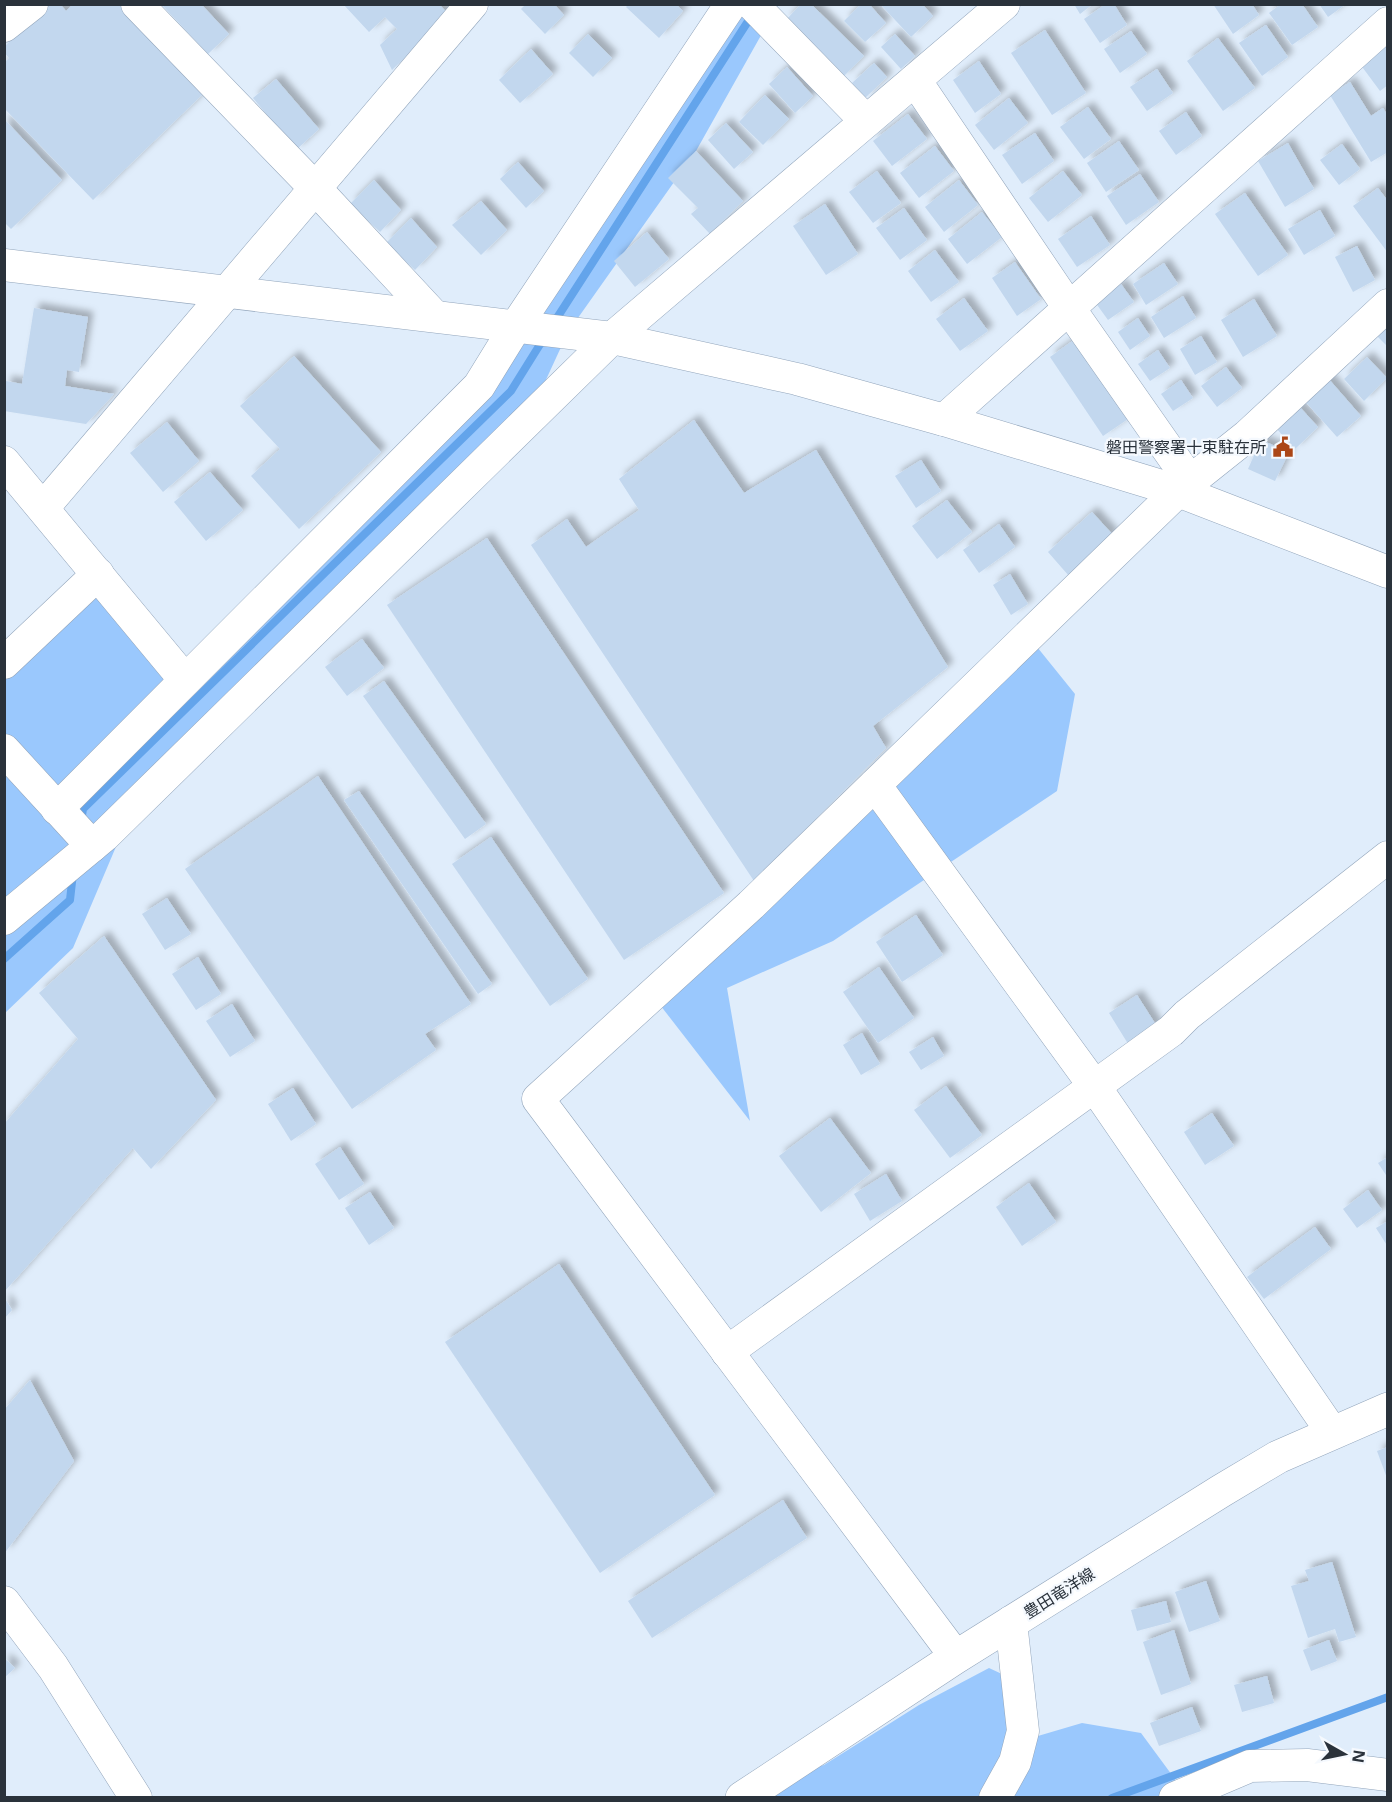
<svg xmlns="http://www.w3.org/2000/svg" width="1392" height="1802" font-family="'Noto Sans','Noto Sans JP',sans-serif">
	<defs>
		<filter id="shadow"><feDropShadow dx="5.5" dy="-5.5" stdDeviation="3" flood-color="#0004"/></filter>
	</defs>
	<rect width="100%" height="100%" fill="#e0edfb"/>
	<!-- green -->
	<g fill="#9ac8fd">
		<polygon points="730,5 778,5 696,151 568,332 544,384 132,809 73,948 5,1013 5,675 97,591 173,680 479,386"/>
		<polygon points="1029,637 1075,694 1057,791 833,941 727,988 750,1121 657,1001"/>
		<polygon points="989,1668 1017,1681 1021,1741 1082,1723 1141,1733 1183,1790 1169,1798 750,1798 760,1785 824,1765 919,1705"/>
	</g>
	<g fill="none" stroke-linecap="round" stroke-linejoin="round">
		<!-- stream -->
		<g stroke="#63a4eb" stroke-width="8">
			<polyline points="553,324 754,12"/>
			<polyline points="81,822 83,809 511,391 544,338"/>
			<polyline points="4,959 70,900 73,873"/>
			<polyline points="1112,1798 1388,1697"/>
		</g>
	</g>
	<!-- building -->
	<g fill="#c2d7ee" filter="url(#shadow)">
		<polygon points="48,4 60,4 66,11 73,4 121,4 205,92 93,200 4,108 4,63 9,58 4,52 4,47"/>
		<polygon points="161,4 201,4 229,34 208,54"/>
		<polygon points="343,4 439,4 449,15 392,70 380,45 397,29 385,17 369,32"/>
		<polygon points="526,4 554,4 564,15 545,34 521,9"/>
		<polygon points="629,4 676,4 683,11 659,38 626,7"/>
		<polygon points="801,4 811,4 864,56 843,77 786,20"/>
		<polygon points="861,4 869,4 886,23 865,42 844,21"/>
		<polygon points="1074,4 1093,4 1080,14"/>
		<polygon points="1106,4 1114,4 1127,25 1100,43 1084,19"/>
		<polygon points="1213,4 1252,4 1259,15 1233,34"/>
		<polygon points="1281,4 1302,4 1318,27 1292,45 1269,13"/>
		<polygon points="1319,4 1346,4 1328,17"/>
		<polygon points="881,5 923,5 933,16 911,37"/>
		<polygon points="1266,25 1288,57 1262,76 1239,43"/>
		<polygon points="1045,30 1086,93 1052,115 1011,53"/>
		<polygon points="1131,31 1147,54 1120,73 1104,49"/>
		<polygon points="588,34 612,58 593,77 569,53"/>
		<polygon points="895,34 915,56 901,69 881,47"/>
		<polygon points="1218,38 1255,88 1223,111 1187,61"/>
		<polygon points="1388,42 1388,85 1380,91 1360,64"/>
		<polygon points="531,49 553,74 520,103 499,80"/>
		<polygon points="979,61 1001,94 975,113 953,80"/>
		<polygon points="874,63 887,77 865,98 852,83"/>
		<polygon points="787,67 813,96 795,113 769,84"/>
		<polygon points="1157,69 1173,93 1147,111 1130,87"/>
		<polygon points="276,79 319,129 296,150 253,98"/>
		<polygon points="1350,82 1371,116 1383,108 1388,116 1388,152 1371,162 1330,95"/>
		<polygon points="765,95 789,119 763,145 739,122"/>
		<polygon points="1009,98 1028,123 994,150 975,125"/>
		<polygon points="1088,107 1111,139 1084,159 1060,127"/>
		<polygon points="1186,112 1202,136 1176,155 1159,131"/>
		<polygon points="908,114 927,139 892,166 873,141"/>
		<polygon points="4,119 62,180 11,229 4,222"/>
		<polygon points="726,123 753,152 734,169 708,140"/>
		<polygon points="1035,133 1054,161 1022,184 1002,155"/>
		<polygon points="1119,141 1139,170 1106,192 1087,163"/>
		<polygon points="1288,143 1314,189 1285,207 1258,161"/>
		<polygon points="1342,144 1360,169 1339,185 1320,160"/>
		<polygon points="935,146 954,171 919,198 900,173"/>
		<polygon points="696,151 743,201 710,234 691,214 698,208 668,178"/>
		<polygon points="518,162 544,191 526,208 500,179"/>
		<polygon points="877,171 901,203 873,223 849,192"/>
		<polygon points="1063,171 1082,195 1048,222 1029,198"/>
		<polygon points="1140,174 1159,202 1126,225 1107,196"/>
		<polygon points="374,180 401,210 380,232 350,204"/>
		<polygon points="959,180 978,205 944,232 925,207"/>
		<polygon points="1378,188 1388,201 1388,253 1353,206"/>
		<polygon points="1245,193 1288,255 1258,276 1215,214"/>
		<polygon points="481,201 507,230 481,255 452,225"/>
		<polygon points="825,204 858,254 826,275 793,226"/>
		<polygon points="904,208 927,240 900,260 876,228"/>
		<polygon points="1320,210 1335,236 1304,255 1288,229"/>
		<polygon points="982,212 1002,237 967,264 948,239"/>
		<polygon points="1091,216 1110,245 1077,267 1058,239"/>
		<polygon points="411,218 437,247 415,270 386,243"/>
		<polygon points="647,232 669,259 635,287 614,261"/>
		<polygon points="1357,246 1375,280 1353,292 1335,257"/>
		<polygon points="935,250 959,282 931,302 908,271"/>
		<polygon points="1015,262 1041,299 1017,316 992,278"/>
		<polygon points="1164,263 1178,284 1146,305 1133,284"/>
		<polygon points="1121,284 1134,302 1108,320 1095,302"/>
		<polygon points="1183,296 1196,318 1164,338 1151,317"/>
		<polygon points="964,298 988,331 960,351 936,319"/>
		<polygon points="1254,299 1277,336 1243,357 1221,320"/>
		<polygon points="34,308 88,317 79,372 67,370 65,386 114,394 86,424 4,411 6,381 22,384"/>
		<polygon points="1138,318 1150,336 1130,350 1118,332"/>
		<polygon points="1388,322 1388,347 1375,334"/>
		<polygon points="1201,336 1217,362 1195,375 1180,349"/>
		<polygon points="1078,337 1131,417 1103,436 1050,357"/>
		<polygon points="1158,350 1170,368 1150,381 1138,364"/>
		<polygon points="294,356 381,452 299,529 251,476 280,449 240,406"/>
		<polygon points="1367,357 1387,378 1364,401 1344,379"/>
		<polygon points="1226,367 1242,388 1217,407 1201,386"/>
		<polygon points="1327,377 1361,416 1337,437 1304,400"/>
		<polygon points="1181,380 1193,398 1173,411 1161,394"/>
		<polygon points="1298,405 1318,427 1295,449 1275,427"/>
		<polygon points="694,420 744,493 816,450 948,667 873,726 886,748 754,881 531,545 567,519 586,547 639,510 619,479"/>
		<polygon points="167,422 199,461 163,492 130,453"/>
		<polygon points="1261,440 1289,452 1275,481 1248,469"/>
		<polygon points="921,460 941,491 916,508 895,476"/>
		<polygon points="210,472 243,510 206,541 174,502"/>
		<polygon points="947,500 972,532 937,559 912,526"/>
		<polygon points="1092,512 1114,536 1069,576 1048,552"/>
		<polygon points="999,524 1015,547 979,573 963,550"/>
		<polygon points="487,538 724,893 624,960 387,605"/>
		<polygon points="1010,574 1028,604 1011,615 993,585"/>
		<polygon points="362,639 384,668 347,696 325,667"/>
		<polygon points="384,681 486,824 465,839 363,696"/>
		<polygon points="318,776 471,1004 425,1034 436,1050 352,1109 185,869"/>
		<polygon points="359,791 492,984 478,994 344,800"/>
		<polygon points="491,837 588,979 550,1006 452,864"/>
		<polygon points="167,898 191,934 165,950 142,914"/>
		<polygon points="916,915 943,955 902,982 876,942"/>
		<polygon points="104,936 216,1100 151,1169 133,1148 4,1292 4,1124 78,1039 39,993"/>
		<polygon points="198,957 221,994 196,1010 172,974"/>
		<polygon points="879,967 914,1018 878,1043 843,992"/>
		<polygon points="1137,995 1158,1028 1130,1047 1109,1013"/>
		<polygon points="232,1004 255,1041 230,1057 206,1021"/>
		<polygon points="862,1033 880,1064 861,1075 843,1045"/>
		<polygon points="933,1037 944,1056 921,1070 909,1052"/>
		<polygon points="946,1086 982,1135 950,1158 914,1110"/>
		<polygon points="293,1088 316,1124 291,1141 268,1104"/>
		<polygon points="1212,1113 1234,1146 1205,1165 1184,1132"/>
		<polygon points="830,1118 871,1173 821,1212 779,1156"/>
		<polygon points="340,1147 364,1184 339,1200 315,1164"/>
		<polygon points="1388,1157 1388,1178 1378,1163"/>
		<polygon points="886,1174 902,1201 870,1221 854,1194"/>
		<polygon points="1029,1183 1056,1222 1022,1246 996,1207"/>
		<polygon points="1368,1190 1382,1210 1357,1228 1343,1209"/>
		<polygon points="370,1192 394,1228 369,1245 345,1208"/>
		<polygon points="1388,1221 1388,1247 1376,1228"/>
		<polygon points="1315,1227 1331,1249 1264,1299 1247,1277"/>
		<polygon points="559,1264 715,1495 600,1573 445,1342"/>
		<polygon points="4,1297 12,1310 4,1319"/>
		<polygon points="30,1380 74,1461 4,1554 4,1410"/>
		<polygon points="1388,1447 1388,1478 1387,1478 1377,1451"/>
		<polygon points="783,1500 807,1538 652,1638 628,1601"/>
		<polygon points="1332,1562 1356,1637 1339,1642 1335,1629 1308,1638 1291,1586 1309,1581 1305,1570"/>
		<polygon points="1206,1581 1220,1621 1189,1632 1175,1592"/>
		<polygon points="1166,1601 1171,1622 1137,1631 1131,1610"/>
		<polygon points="1174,1630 1191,1684 1161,1695 1143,1642"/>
		<polygon points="1329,1640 1337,1661 1311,1671 1303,1650"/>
		<polygon points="4,1658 15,1668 4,1678"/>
		<polygon points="1267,1676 1274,1703 1242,1712 1234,1685"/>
		<polygon points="1192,1707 1201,1731 1159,1746 1150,1723"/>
	</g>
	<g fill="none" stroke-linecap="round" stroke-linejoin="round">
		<!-- minor casing -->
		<g stroke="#92a5bb" stroke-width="33">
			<g id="minor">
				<polyline points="137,4 314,187 434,316"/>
				<polyline points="752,4 866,121"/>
				<polyline points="4,26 32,4"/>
				<polyline points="915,80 1069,308 1190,481"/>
				<polyline points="4,265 612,338 797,379 944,420 1178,491 1388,572"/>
				<polyline points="944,420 1388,23"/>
				<polyline points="4,462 185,680"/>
				<polyline points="43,508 472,4"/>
				<polyline points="4,663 98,574"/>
				<polyline points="4,750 92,846"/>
				<polyline points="875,785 1095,1087 1332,1432"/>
				<polyline points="57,809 479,386 516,326 731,4"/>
				<polyline points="4,919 104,836 612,338 1004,4"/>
				<polyline points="727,1352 1171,1031 1187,1015 1388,857"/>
				<polyline points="4,1602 53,1667 136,1798"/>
				<polyline points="956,1657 538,1099 751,905 1178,491 1247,436 1388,305"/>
				<polyline points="995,1798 1015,1762 1023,1731 1011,1622"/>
				<polyline points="1175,1798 1250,1766 1307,1765 1388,1775"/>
			</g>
		</g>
		<!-- major casing -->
		<g stroke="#92a5bb" stroke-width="34">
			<polyline id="major" points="742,1798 956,1657 1221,1491 1278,1457 1388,1409"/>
		</g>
		<!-- minor -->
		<use href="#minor" stroke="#fff" stroke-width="32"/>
		<!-- major -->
		<use href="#major" stroke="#fff" stroke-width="33"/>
	</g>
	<!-- icons -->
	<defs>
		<g id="civic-bare" transform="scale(1.62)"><path d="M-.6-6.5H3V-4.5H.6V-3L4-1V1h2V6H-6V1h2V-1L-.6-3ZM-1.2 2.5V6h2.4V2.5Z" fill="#ab4617" stroke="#f5f9fe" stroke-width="2.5" paint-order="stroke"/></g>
	</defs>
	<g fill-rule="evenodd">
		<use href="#civic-bare" x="1283" y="447"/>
	</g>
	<g text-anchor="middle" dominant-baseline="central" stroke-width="4.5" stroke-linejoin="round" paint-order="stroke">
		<!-- poi labels -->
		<g font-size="16" fill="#2a323b" stroke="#f5f9fe" text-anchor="end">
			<text x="1266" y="447">磐田警察署十束駐在所</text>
		</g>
		<!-- street labels -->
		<g font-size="16" fill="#2a323b" stroke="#f5f9fe">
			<text transform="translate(1059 1593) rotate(-32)">豊田竜洋線</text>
		</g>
	</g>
	<!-- border -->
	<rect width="1392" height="1802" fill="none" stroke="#2a323b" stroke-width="12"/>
	<!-- north arrow -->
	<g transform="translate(1344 1754) rotate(99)" stroke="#f5f9fe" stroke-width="4.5" paint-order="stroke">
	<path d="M0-4.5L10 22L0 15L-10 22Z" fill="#2a323b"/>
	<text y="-9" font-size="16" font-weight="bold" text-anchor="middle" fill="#2a323b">N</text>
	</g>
</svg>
